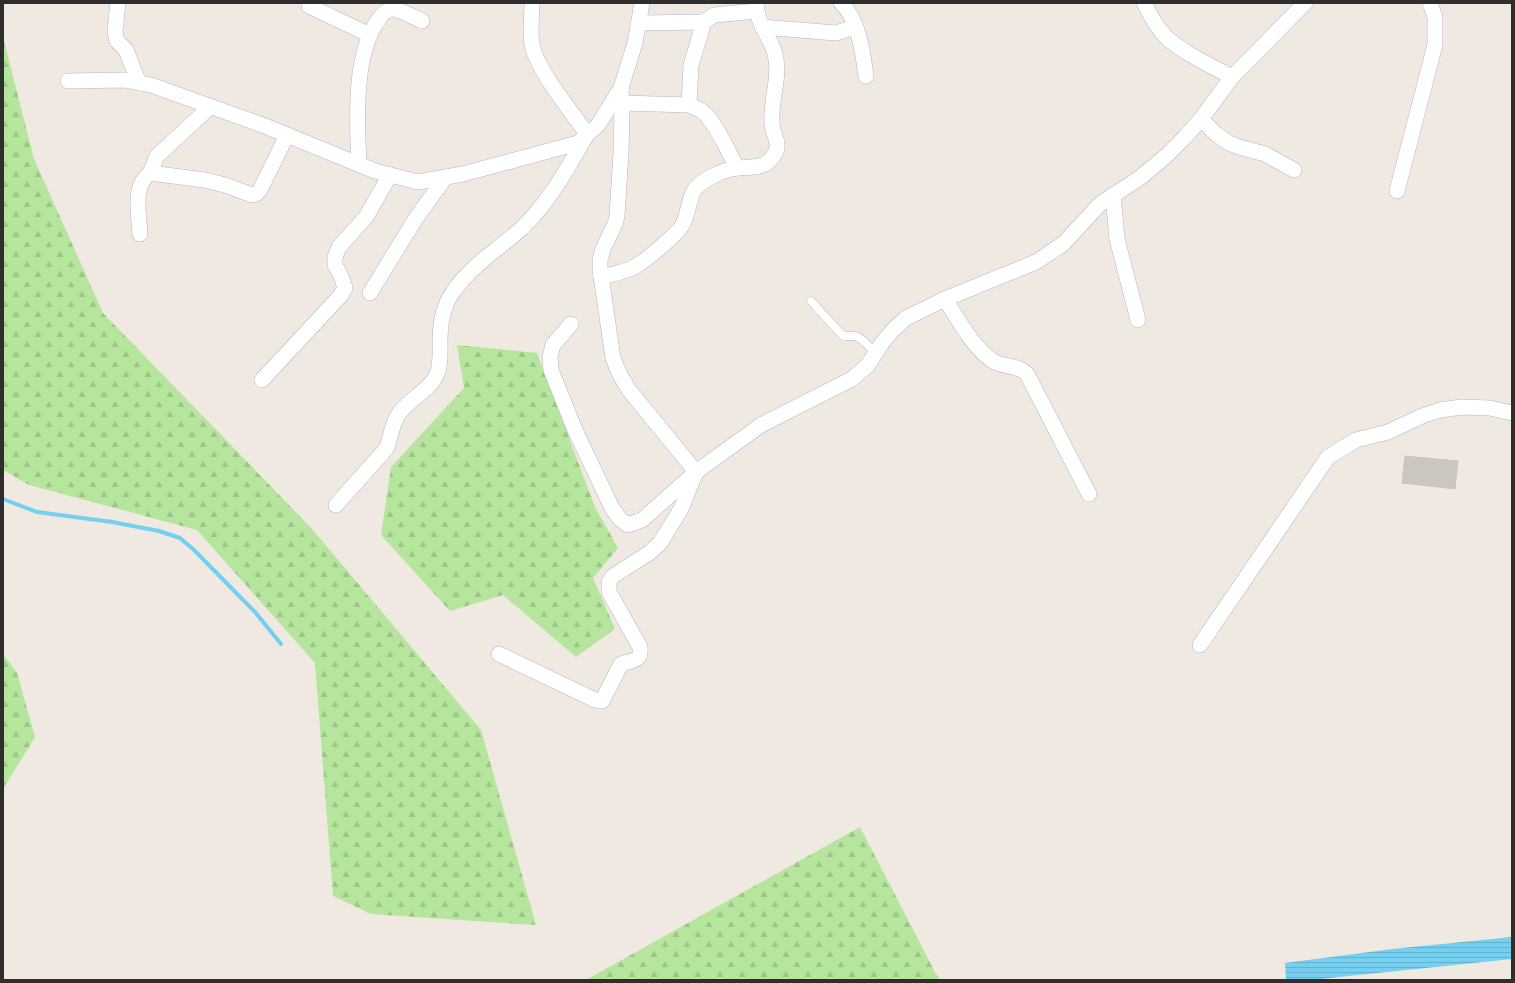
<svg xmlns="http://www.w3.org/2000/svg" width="1515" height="983" font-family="'Space Grotesk',sans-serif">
	<defs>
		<pattern id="forest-firs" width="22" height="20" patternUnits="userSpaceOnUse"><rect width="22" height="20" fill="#b6e59e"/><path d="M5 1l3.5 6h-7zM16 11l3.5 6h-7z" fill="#9dc588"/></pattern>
		<pattern id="water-rules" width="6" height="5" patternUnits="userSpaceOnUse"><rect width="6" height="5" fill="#75cff0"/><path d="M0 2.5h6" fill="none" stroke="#66b2ce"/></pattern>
	</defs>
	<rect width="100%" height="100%" fill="#efe9e1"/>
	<!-- forest -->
	<g fill="url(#forest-firs)">
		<polygon points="3,37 34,159 103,313 313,530 481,730 536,925 371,914 333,896 315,663 197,530 29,485 3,470"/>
		<polygon points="457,345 537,353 595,507 618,548 593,578 615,629 576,657 503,595 450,611 381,535 391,467 464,388"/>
		<polygon points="3,654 17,673 35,737 3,789"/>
		<polygon points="860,827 936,974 941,980 586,980"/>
	</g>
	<!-- water -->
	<polygon fill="url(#water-rules)" points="1512,937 1512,959 1310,980 1286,980 1285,963 1392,949"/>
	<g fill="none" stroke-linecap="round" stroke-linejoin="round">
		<!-- stream -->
		<polyline stroke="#75cff0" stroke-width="4" points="3,499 37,512 112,522 159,531 180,538 194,550 255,612 281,644"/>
	</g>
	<!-- building -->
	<polygon fill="#cbc7bf" stroke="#cbc5ba" points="1405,456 1458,461 1455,489 1402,483"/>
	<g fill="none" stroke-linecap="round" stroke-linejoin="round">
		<!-- lane casing -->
		<g stroke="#b4b7c1" stroke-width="9">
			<path id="lane" d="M811,301L842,335C847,338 850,335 855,336C862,337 870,348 875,353"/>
		</g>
		<!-- street casing -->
		<g stroke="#b4b7c1" stroke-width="16">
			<g id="street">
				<polyline points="118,3 115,30 116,37 117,41 126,50 139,83"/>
				<path d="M841,3C859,19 863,54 866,76"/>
				<path d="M1144,3C1150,14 1156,27 1166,37C1182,52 1211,66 1232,77"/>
				<polyline points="309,6 370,35"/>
				<polyline points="638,23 704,22"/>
				<polyline points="762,27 836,33 855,27"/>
				<polyline points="68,81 124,80 151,85 265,126 375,171 418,182 463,174 578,143 598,125 621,88 635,43 642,3"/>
				<path d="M622,103L689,105C694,107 699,109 703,112C716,123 729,153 737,168"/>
				<polyline points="689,105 691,65 704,22 714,15 757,11"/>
				<polyline points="1201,119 1216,134 1229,143 1239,147 1265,154 1294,170"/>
				<path d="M359,164C357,122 353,54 379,19C382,15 386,10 391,9C397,8 415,18 422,21"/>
				<polyline points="150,173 157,156 210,107"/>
				<polyline points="1397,191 1435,45 1435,17 1430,3"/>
				<polyline points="1113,195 1117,239 1138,320"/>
				<path d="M140,234C139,213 132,186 150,173L205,180L225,185L252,195L256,194L260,190L287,135"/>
				<path d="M601,277C612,274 626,272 636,266C647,259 678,234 683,224C688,214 690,195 695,189C703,179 725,169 738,168C747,167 757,168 765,164C770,161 777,153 777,147C778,139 772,132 772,123C770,100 781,77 775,54C770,36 756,22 756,3"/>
				<polyline points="370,293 416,218 445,178"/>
				<path d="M945,299C958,319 973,348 993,361C1004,368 1017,364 1027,374L1089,494"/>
				<polyline points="571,324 553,345 550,357 551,370 575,430 612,508 620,519 628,525 642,520 696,472 761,425 852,379 868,365 882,343 893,330 906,318 945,299 1036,262 1063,244 1100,204 1141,177 1166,156 1184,138 1201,119 1232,77 1305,3"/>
				<polyline points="262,380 341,295 345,288 341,276 335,265 335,257 339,247 366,217 390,175"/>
				<path d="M336,505L386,449C391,438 391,426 398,415C408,399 433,389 438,371C441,361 440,351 440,341C440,324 443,306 453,292C471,265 498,250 522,228C550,201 568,168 587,134C571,111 541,75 533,49C529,35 532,18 532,3"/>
				<polyline points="1200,645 1328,457 1356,440 1388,432 1422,416 1440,410 1462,407 1490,408 1512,413"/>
				<path d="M499,654L595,700L602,701L621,664C632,660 642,662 640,647L609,592V582L613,576L649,553L660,543L681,509L696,472L629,390L619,373L613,358L600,269V260L603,249L615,224L617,216L621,153L622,109L621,88"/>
			</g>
		</g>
		<!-- lane -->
		<use href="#lane" stroke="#fff" stroke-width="8"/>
		<!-- street -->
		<use href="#street" stroke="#fff" stroke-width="15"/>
	</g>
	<!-- border -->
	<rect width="1515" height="983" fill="none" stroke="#2e2e2e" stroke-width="8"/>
</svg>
